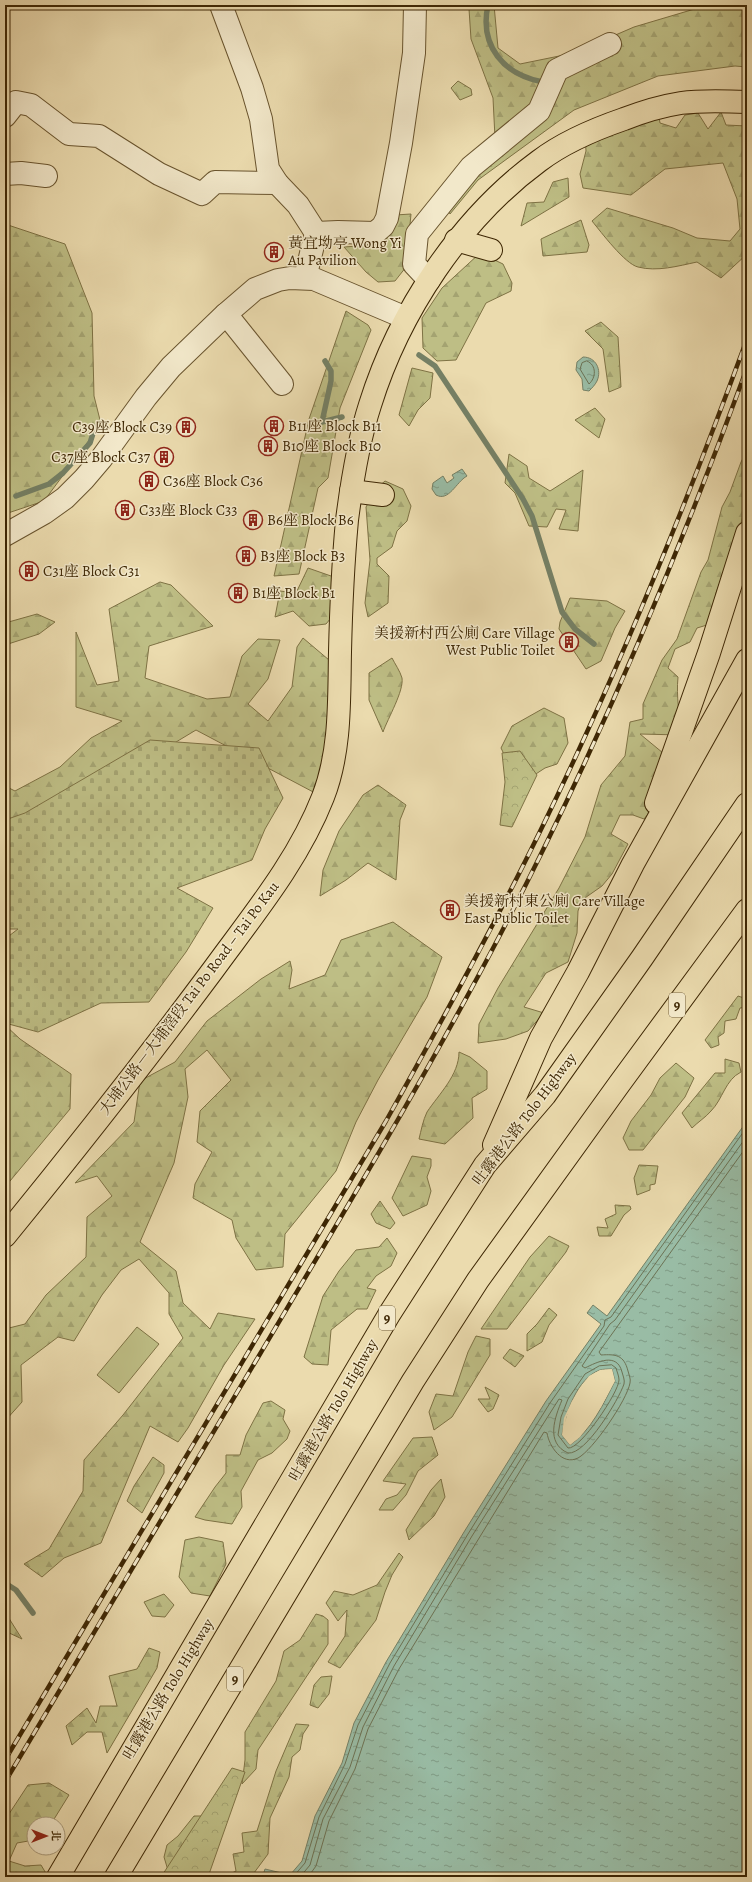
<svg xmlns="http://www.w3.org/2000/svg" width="752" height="1882" font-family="Alegreya,'Noto Serif TC',serif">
	<defs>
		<pattern id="forest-firs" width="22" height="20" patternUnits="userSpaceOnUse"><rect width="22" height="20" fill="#bebe85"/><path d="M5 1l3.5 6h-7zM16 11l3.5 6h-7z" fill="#a4a371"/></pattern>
		<pattern id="cemetery-stones" width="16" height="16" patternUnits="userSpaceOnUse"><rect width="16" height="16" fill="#bebe85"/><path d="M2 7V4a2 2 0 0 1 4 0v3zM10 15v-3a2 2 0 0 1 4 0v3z" fill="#a4a371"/></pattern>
		<pattern id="park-crowns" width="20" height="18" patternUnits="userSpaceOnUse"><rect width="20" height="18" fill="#bebe85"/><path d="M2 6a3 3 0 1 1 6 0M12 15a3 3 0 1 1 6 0" fill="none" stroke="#a4a371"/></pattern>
		<pattern id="water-ripples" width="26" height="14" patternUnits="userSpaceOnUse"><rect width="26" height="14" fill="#99bca5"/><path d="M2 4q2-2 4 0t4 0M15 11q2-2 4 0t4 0" fill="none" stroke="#7e9984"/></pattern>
	</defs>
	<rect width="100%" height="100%" fill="#ebdbae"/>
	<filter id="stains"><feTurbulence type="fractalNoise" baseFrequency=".005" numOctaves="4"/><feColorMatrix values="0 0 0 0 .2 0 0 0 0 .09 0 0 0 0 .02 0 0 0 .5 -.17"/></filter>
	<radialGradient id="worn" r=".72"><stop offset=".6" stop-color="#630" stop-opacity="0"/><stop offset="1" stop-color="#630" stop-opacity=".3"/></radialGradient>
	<!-- forest -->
	<g fill="url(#forest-firs)" stroke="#7e7244">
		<polygon points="478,5 494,5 498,48 520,64 574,53 634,27 708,5 747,5 747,67 735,66 658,76 574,110 478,180 450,214 440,197 495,138 493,98 471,39 469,9"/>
		<polygon points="458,81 471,89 472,95 460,100 451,88"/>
		<path d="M658,111L660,123L676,128L685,115L698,113L708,129L721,112L726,125L747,126V254L721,278L697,262C678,266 657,272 638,267C625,264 601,232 592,221L607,208L673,228L697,238L730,241L740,229L737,199L723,163L665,169L631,195L583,188L580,174L586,151L585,135Z"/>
		<polygon points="568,178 569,197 521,226 527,203 544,202 553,182"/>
		<polygon points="411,214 406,267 395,281 378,282 366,272 344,247 384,244 395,215"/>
		<polygon points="581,220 589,245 587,252 543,256 541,239"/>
		<polygon points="5,224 65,244 92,313 94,396 101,424 44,501 5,514"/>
		<polygon points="480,253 503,264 512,283 511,291 486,303 456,360 437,361 423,348 422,318 442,288"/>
		<polygon points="346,311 368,325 371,330 340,408 328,478 318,488 299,574 274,576 309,419"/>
		<polygon points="601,322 618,337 621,387 609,392 603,349 585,331"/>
		<polygon points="412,368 433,373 430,398 418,410 409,426 399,415"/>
		<polygon points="595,408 605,419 599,438 575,420"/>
		<path d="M747,451V496L740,528L716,593L717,613L707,625L697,628L690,642L675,649L668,668L678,677C676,697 680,715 680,735L640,734L663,753L648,814L644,819L633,815H620L611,834L628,844L612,874L602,886L582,900L578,911L577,933L568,962L546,973L524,1007L544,1013L528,1031L506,1039L478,1043L479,1024L498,988L559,888L585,837L601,785L625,756L630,722L643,719V704L662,660L677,639L701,572L708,560L722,507L730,492L741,462Z"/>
		<polygon points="509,454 527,466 529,478 550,491 583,470 578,531 559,529 566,510 556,509 547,527 529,526 515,493 505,483"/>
		<polygon points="385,481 403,489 411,506 407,521 397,531 392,547 377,558 377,564 389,576 388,603 368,617 365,603 370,560 366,507 377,488"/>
		<polygon points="308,568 331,576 339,582 340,607 326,624 309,626 293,611 275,617 280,591 296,593"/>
		<polygon points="160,582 171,585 213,626 149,646 145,678 207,699 230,697 242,656 258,639 280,640 268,679 248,704 268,721 292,687 297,647 303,638 329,660 340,758 317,794 196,730 68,807 5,861 5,786 15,791 60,767 91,738 122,721 76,707 76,632 97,685 119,681 109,609"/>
		<polygon points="570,598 607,601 625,611 615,628 601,661 586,669 559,629 560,622"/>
		<polygon points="37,614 55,622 39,634 5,645 5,623"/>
		<path d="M392,658C395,664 400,671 402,678C404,691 388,718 383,732L369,700V673Z"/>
		<polygon points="544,708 564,718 568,743 557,764 545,768 519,785 501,748 512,726"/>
		<polygon points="378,785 406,805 400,820 396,880 368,863 346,880 320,896 323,870 339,831 363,795"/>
		<polygon points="393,922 442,957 427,997 378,1080 356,1122 336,1171 285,1234 283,1267 256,1270 236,1238 232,1220 193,1198 195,1184 212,1152 197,1142 200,1111 231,1080 207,1050 185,1069 188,1097 174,1163 140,1242 176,1271 183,1303 210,1329 218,1313 255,1319 224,1365 188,1428 178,1442 150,1426 101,1543 64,1558 42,1577 24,1564 49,1549 83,1491 84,1460 123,1415 183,1338 169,1314 169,1293 139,1259 121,1270 102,1295 74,1341 58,1337 21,1365 22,1402 5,1421 5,1329 25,1324 46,1295 86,1257 87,1217 112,1196 97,1176 75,1183 134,1122 140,1081 175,1062 207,1021 261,979 290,961 292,970 289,989 325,975 341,940"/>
		<polygon points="738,996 747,999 747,1007 740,1008 736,1019 725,1021 724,1033 718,1037 719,1045 711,1048 705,1040"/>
		<polygon points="5,1025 20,1039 71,1074 70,1109 5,1187"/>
		<path d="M459,1052L470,1057L487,1071V1089L472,1098L473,1118L445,1144L419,1139C421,1131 423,1120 427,1112C439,1094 459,1075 459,1052Z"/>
		<path d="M725,1059L739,1063L741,1072C725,1080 723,1099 711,1111C706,1117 698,1122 692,1128L682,1113L715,1073H725Z"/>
		<polygon points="676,1063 694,1078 685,1097 643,1150 629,1150 623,1138 631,1121 651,1095 660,1078"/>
		<polygon points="412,1156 431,1159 431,1166 427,1177 431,1191 427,1205 403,1216 392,1198"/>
		<polygon points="639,1165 658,1166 655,1184 650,1185 650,1190 637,1195 634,1178"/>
		<polygon points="380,1201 395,1223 390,1229 376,1223 371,1214"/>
		<polygon points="615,1205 630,1206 631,1209 624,1215 611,1236 599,1236 597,1227 608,1228 605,1219 616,1214"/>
		<polygon points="549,1236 569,1246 566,1252 507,1329 481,1329 530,1257"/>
		<polygon points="387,1238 397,1253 391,1266 376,1276 367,1288 376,1290 367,1309 357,1309 331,1330 328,1365 312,1364 304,1357 323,1296 339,1271 356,1250 379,1247"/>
		<polygon points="549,1308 557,1315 549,1325 542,1342 527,1351 527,1334 537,1324"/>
		<polygon points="476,1336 490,1339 490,1355 452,1417 434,1430 429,1412 436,1394 453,1396 468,1352"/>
		<polygon points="510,1349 524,1356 515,1367 503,1358"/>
		<polygon points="485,1387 499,1395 493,1409 488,1412 478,1399 490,1399"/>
		<polygon points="271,1401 285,1410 283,1419 290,1431 287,1439 272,1453 258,1460 241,1491 242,1507 232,1524 205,1520 195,1517 215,1487 226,1473 226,1455 240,1455 246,1435 263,1403"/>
		<polygon points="432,1437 438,1455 418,1471 406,1495 393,1510 379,1510 386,1499 397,1495 406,1484 383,1481 413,1438"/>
		<polygon points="153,1457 164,1465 164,1473 142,1513 127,1501 134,1486"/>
		<polygon points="441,1479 445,1497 434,1516 409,1540 406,1530 431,1490"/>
		<polygon points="199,1537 223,1542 226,1564 210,1596 191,1593 179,1577 185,1540"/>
		<polygon points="399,1553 403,1557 392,1575 385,1592 376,1620 340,1668 328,1662 345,1636 347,1610 338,1621 326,1603 334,1591 353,1595 377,1585"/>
		<polygon points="164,1594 174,1605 165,1617 152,1616 144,1602"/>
		<polygon points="5,1612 22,1639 5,1631"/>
		<polygon points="316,1614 323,1616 328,1620 328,1644 258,1750 256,1769 242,1784 245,1760 245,1732 276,1681 284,1651 300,1640"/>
		<polygon points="149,1648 160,1652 157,1668 107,1753 102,1732 87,1732 72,1745 66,1726 87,1708 96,1723 100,1706 117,1706 109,1676 137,1669"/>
		<polygon points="332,1676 329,1694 318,1708 310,1705 314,1685 321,1677"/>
		<polygon points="296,1724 309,1725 303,1734 300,1750 292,1757 289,1777 270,1818 268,1854 251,1877 224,1877 236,1871 233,1854 244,1852 242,1833 257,1831 276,1771"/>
		<polygon points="49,1783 69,1795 51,1824 34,1824 34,1840 17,1843 9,1861 25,1866 41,1865 47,1875 45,1877 5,1877 5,1820 28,1785"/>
		<polygon points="194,1816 206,1816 170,1877 164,1857 167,1845 178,1836"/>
	</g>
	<!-- cemetery -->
	<polygon fill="url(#cemetery-stones)" stroke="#7e7244" points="150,740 259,748 283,798 265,829 252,860 177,888 213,908 186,952 149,1002 101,1003 38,1032 5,1023 5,939 18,929 5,929 5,820 25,813"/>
	<!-- park -->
	<g fill="url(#park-crowns)" stroke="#7e7244">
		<polygon points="520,751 537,775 512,827 500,825 505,782 502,753"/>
		<polygon points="232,1768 245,1772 208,1877 161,1877"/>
	</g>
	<!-- garden -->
	<polygon fill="#bebe85" stroke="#7e7244" points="137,1327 159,1344 119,1393 97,1375"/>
	<!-- water -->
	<g fill="url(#water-ripples)" stroke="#758065" fill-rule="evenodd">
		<path d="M583,357C596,357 602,370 597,381C595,385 592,388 589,391L583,390L582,379L576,370L577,362Z"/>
		<path d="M462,469L467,476C456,482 449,502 436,495L432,489L433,483L443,476L447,483L454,478L452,475Z"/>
		<path d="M747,1121V1877H267L263,1875L265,1869L290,1875L302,1861L315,1816L342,1763L354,1723L386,1662L464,1532L546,1401L601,1324L587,1313L593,1305L607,1316ZM612,1369L615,1381C604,1403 591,1431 570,1445L562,1435C565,1414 577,1378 600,1370C603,1369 608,1369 612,1369Z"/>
	</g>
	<!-- pier -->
	<path fill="#ebdbae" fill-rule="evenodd" d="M612,1369L615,1381L601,1407L580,1437L570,1445L562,1435L564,1418L572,1401L589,1376L600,1370ZM611,1371L613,1380L600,1406L579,1436L571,1442L565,1434L566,1418L574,1401L590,1378L601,1372Z"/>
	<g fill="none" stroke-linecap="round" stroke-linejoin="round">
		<!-- shore -->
		<g stroke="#6c7254" stroke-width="1">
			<path d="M587,361C597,365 596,378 589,384L580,369L582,363Z"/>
			<path d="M612,1365L616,1368C617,1372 619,1376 619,1380C619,1392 580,1450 568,1448L558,1435L561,1417L568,1399L585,1374L599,1366Z"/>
			<polyline points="293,1877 305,1863 319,1817 345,1764 358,1725 390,1663 468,1534 550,1403 604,1326 605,1320 611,1317 747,1127"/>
			<path d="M300,1877L310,1865L323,1819L350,1767L363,1727L394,1666L472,1536L559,1399L562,1400C555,1417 545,1443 568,1453C586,1455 619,1399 624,1384C625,1380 623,1376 622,1372C617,1352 597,1362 585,1368L582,1366L610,1324L615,1320L747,1136"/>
			<path d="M308,1877L316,1866L329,1821L355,1769L368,1729L399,1669L544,1432L547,1433C549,1446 562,1466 578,1458C593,1450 627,1400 630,1383C631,1379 629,1375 628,1371C624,1355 616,1354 601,1355L599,1352L747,1146"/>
		</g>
		<!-- stream -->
		<g stroke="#758065" stroke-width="5.5">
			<path d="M488,5C479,46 504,75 543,82"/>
			<polyline points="419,355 435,366 523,499 532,516 562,612 575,629 594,644"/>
			<polyline points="325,361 331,371 331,381 322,422 342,417"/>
			<polyline points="16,496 49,484 63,473 90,443 95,427"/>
			<polyline points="5,1583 16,1590 33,1613"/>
		</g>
		<!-- minor casing -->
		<g stroke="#69542e" stroke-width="24">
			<g id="minor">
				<polyline points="221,5 252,88 261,119 268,169 277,183 298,205 316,233 305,278"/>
				<polyline points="5,116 16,102 31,105 69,134 99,136 159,174 202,194 215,182 277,183"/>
				<polyline points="5,174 21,173 46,176"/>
				<polyline points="316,233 338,232 375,233 383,226 387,218 401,143 414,53 415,5"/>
				<polyline points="429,280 414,264 417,234 471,167 539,111 557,70 610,44"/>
				<polyline points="226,314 282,384"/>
				<polyline points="5,535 44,513 65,498 84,479 101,459 146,397 171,367 226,314 255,289 278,280 290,278 314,279 406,318"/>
			</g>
		</g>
		<!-- major casing -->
		<g stroke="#3e2704" stroke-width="24">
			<g id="major">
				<polyline points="456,240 491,250"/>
				<polyline points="351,491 383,495"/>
				<path d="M5,1236C76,1149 146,1060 213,970C253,915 298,861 323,797C341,751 339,700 340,652C341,608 343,564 347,520C352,481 358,442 370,405C399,312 460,219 539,161C564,142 595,129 624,119C642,112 662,106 681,103C703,100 725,101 747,102"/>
			</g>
		</g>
		<!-- highway casing -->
		<g stroke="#3e2704" stroke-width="24">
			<g id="highway">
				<polyline points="656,803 709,653 747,533"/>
				<polyline points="494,1145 541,1038 578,972 633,864 747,660"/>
				<polyline points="58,1877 390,1313 485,1165 545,1095 642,958 747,804"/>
				<polyline points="116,1877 413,1381 478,1280 620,1083 747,910"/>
			</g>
		</g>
		<!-- minor -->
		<use href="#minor" stroke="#f2e8ca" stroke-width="22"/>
		<!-- major -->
		<use href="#major" stroke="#ebdbae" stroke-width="22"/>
		<!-- highway -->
		<use href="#highway" stroke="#ebdbae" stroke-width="22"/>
		<!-- rail casing -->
		<g stroke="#3e2704" stroke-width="4.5">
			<g id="rail">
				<path d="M5,1760L386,1121C442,1021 498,919 548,815C623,660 688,500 747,339"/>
				<path d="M5,1782C90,1639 175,1496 260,1354C342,1215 425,1078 500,935C595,753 676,562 747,368"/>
			</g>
		</g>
		<!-- rail -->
		<use href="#rail" stroke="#f2e8ca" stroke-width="3" stroke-dasharray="9" stroke-linecap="butt"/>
	</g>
	<!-- icons -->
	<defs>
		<g id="building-ring" transform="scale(1)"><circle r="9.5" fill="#f2e8ca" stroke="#8f2418" stroke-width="1.5"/><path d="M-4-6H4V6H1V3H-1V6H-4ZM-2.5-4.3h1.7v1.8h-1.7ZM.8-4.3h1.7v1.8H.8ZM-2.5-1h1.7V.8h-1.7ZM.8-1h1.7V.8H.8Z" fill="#8f2418"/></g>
	</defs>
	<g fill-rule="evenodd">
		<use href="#building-ring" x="274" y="252"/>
		<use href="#building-ring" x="274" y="426"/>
		<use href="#building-ring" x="186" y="427"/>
		<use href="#building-ring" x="268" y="446"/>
		<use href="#building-ring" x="164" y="457"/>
		<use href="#building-ring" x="149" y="481"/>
		<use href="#building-ring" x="125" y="510"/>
		<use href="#building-ring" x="253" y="520"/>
		<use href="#building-ring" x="246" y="556"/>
		<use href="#building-ring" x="29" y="571"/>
		<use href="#building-ring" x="238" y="593"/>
		<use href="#building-ring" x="569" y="642"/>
		<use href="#building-ring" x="450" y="910"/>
	</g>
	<g text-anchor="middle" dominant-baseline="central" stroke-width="3" stroke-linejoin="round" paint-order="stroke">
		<!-- shield labels -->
		<g fill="#f2e8ca" stroke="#74613f" stroke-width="1">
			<rect x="669" y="993" width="16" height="24" rx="3"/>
			<rect x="379" y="1306" width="16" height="24" rx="3"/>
			<rect x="227" y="1667" width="16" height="24" rx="3"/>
		</g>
		<g font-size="14" font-weight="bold" fill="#3e2704">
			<text x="677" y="1005">9</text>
			<text x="387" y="1318">9</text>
			<text x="235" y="1679">9</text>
		</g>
		<!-- poi labels -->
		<g font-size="15" fill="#3e2704" stroke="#f2e8ca" text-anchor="start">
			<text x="288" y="243">黃宜坳亭 Wong Yi<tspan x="288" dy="17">Au Pavilion</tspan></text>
			<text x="288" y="426">B11座 Block B11</text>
			<text x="172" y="427" text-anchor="end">C39座 Block C39</text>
			<text x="282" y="446">B10座 Block B10</text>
			<text x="150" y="457" text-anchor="end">C37座 Block C37</text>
			<text x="163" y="481">C36座 Block C36</text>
			<text x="139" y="510">C33座 Block C33</text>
			<text x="267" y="520">B6座 Block B6</text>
			<text x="260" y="556">B3座 Block B3</text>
			<text x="43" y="571">C31座 Block C31</text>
			<text x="252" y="593">B1座 Block B1</text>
			<text x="555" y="633" text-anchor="end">美援新村西公廁 Care Village<tspan x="555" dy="17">West Public Toilet</tspan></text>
			<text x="464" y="901">美援新村東公廁 Care Village<tspan x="464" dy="17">East Public Toilet</tspan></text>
		</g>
		<!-- street labels -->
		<g font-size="15" fill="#3e2704" stroke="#f2e8ca">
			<text transform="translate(189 998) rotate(-53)">大埔公路－大埔滘段 Tai Po Road – Tai Po Kau</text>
			<text transform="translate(524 1119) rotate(-53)">吐露港公路 Tolo Highway</text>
			<text transform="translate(333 1410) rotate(-60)">吐露港公路 Tolo Highway</text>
			<text transform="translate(168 1689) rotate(-59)">吐露港公路 Tolo Highway</text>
		</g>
	</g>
	<!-- margin -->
	<rect width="752" height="1882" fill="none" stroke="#ebdbae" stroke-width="20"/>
	<rect x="6" y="6" width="740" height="1870" fill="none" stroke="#3e2704" stroke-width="2"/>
	<rect x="10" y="10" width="732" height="1862" fill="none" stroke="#3e2704"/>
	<!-- north arrow -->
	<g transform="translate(46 1836) rotate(90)"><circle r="19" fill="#f2e8ca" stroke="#aa9b7b"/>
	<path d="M0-3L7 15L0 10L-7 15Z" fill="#8f2418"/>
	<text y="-6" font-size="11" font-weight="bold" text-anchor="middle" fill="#3e2704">北</text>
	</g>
	<rect width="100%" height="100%" filter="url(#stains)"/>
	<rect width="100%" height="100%" fill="url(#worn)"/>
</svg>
